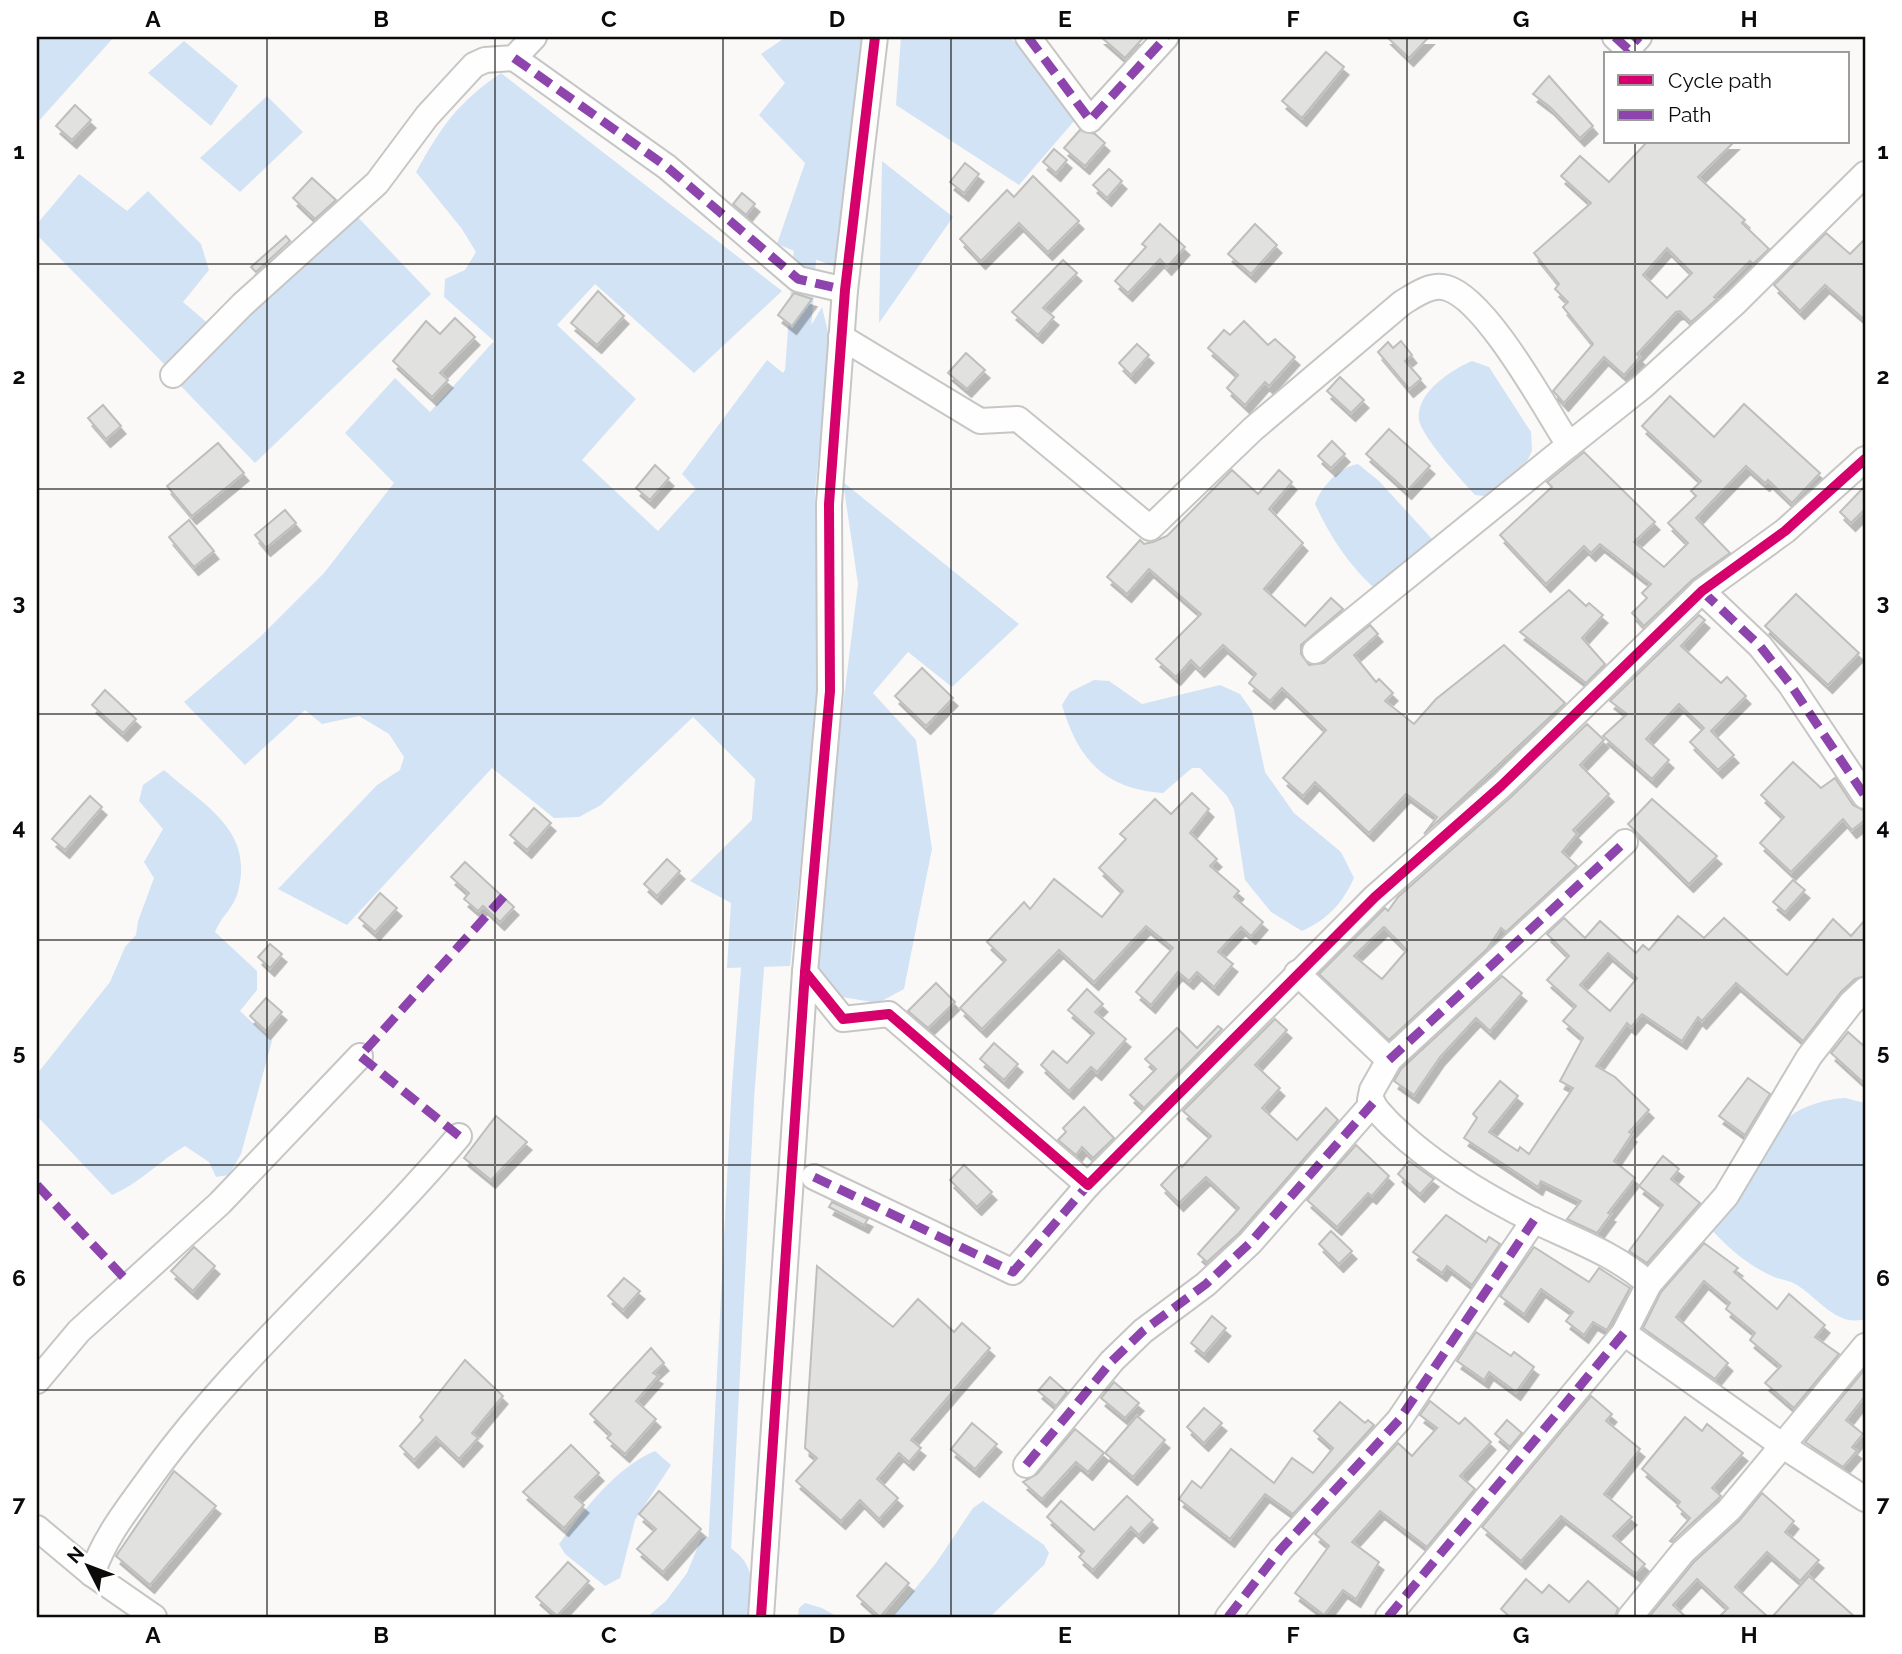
<svg xmlns="http://www.w3.org/2000/svg" width="1902" height="1654" font-family="Raleway,sans-serif">
	<defs>
		<filter id="shadow"><feDropShadow dx="4.5" dy="8" stdDeviation="0" flood-color="#0004"/></filter>
	</defs>
	<rect width="100%" height="100%" fill="#faf9f7"/>
	<!-- water -->
	<g fill="#d2e3f5">
		<polygon points="37,37 114,37 37,123"/>
		<polygon points="786,37 863,37 857,105 835,267 777,244 805,163 759,115 785,83 761,54"/>
		<polygon points="901,37 1010,37 1081,113 1019,185 896,105"/>
		<polygon points="184,41 238,86 211,126 148,73"/>
		<path d="M501,73L782,291L694,373L595,284L557,325L636,399L582,460L658,531L696,489L682,474L767,360L783,373L822,307L830,341L815,492L819,687L790,966L727,968L731,903L690,881L774,798L693,717L601,805L579,817L554,818L492,768L347,925L278,889L377,785L400,770L404,757L389,734L359,716L322,724L305,710L245,765L184,702L260,637L324,573L394,483L345,433L395,378L430,412L494,341L444,297L445,279L465,270L476,252L462,229L416,172C442,126 457,103 501,73Z"/>
		<polygon points="267,96 303,132 240,192 200,158"/>
		<polygon points="882,161 953,217 879,323"/>
		<polygon points="79,174 127,211 148,191 201,244 209,270 183,302 211,326 165,365 37,235 37,224"/>
		<polygon points="352,211 431,294 255,463 176,381"/>
		<path d="M1472,361L1489,367L1531,432L1532,451L1527,461L1484,496L1475,495C1462,481 1422,437 1419,420C1415,393 1451,370 1472,361Z"/>
		<path d="M1358,464L1379,481L1432,539L1429,549L1382,586H1372C1347,563 1329,534 1315,504C1321,487 1339,467 1358,464Z"/>
		<polygon points="843,482 1019,624 952,687 908,652 873,693 916,740 932,849 904,989 878,1003 836,996 810,973 858,584"/>
		<path d="M1094,680L1109,681L1142,704L1220,685L1240,694L1252,711L1265,772L1294,813L1341,852L1354,878C1342,904 1328,919 1302,931L1271,912L1245,880L1234,809L1227,796L1200,768H1192L1163,793C1105,789 1078,760 1062,705L1070,692Z"/>
		<path d="M164,770C206,807 256,831 237,895C233,908 220,918 215,932L257,971V990L240,1011L272,1041L241,1154L229,1175L216,1177L209,1162L185,1146C159,1161 140,1183 112,1195L37,1116V1074L110,982L125,947L136,935L138,921L154,878L144,862L163,829L139,801L143,785Z"/>
		<path d="M1845,1098L1865,1103V1319C1837,1327 1819,1299 1797,1285C1789,1280 1780,1280 1772,1276C1747,1265 1726,1246 1708,1226C1731,1194 1761,1141 1789,1117C1804,1105 1827,1099 1845,1098Z"/>
		<path d="M655,1451L671,1465L635,1520L620,1578L605,1586L565,1554L559,1544C584,1510 615,1468 655,1451Z"/>
		<polygon points="983,1501 1044,1545 1049,1553 1044,1565 990,1617 892,1617 936,1563 973,1508"/>
		<path d="M711,1536C755,1560 752,1570 753,1617H647L666,1601L687,1573L701,1539Z"/>
		<polygon points="805,1603 822,1608 838,1617 798,1617 799,1608"/>
	</g>
	<g fill="none" stroke-linecap="round" stroke-linejoin="round">
		<!-- canal -->
		<g stroke="#d2e3f5" stroke-width="23">
			<polyline points="796,378 807,227"/>
			<polyline points="762,838 768,761"/>
			<polyline points="716,1617 743,1092 755,936"/>
		</g>
	</g>
	<!-- building -->
	<g fill="#e1e1df" stroke="#bebebc" stroke-width="2" fill-rule="evenodd" filter="url(#shadow)">
		<polygon points="1101,37 1144,37 1125,58"/>
		<polygon points="1387,37 1429,37 1409,58"/>
		<polygon points="1326,52 1344,67 1302,118 1282,101"/>
		<polygon points="1549,76 1593,126 1580,138 1550,107 1533,94"/>
		<polygon points="75,105 91,120 72,140 56,126"/>
		<polygon points="1080,130 1095,134 1105,143 1085,166 1064,148"/>
		<path d="M1647,142H1734L1698,177L1745,220L1742,223L1769,249L1753,264L1750,261L1714,297L1717,299L1691,322L1680,311L1676,312L1637,354L1640,357L1624,375L1604,357L1564,403L1553,391L1593,344L1563,307L1568,302L1555,289L1559,284L1534,253L1591,203L1561,176L1580,156L1609,182ZM1667,248L1692,273L1667,298L1643,275Z"/>
		<polygon points="1054,149 1067,160 1056,173 1043,162"/>
		<polygon points="965,163 979,174 964,193 950,182"/>
		<polygon points="1109,169 1122,181 1107,198 1093,185"/>
		<polygon points="1033,176 1079,221 1048,252 1019,223 981,261 960,239 1007,190 1014,197"/>
		<polygon points="312,178 336,200 315,219 293,198"/>
		<polygon points="742,193 755,204 746,215 733,204"/>
		<polygon points="1160,224 1185,247 1167,267 1160,259 1128,293 1115,281 1146,247 1142,244"/>
		<polygon points="1255,224 1277,245 1251,274 1228,254"/>
		<polygon points="1826,233 1850,254 1865,239 1865,320 1825,285 1800,311 1774,285"/>
		<polygon points="286,236 290,241 256,272 251,267"/>
		<polygon points="1063,260 1077,273 1043,308 1054,317 1038,335 1012,312"/>
		<polygon points="598,291 624,316 597,345 571,323"/>
		<polygon points="794,293 812,299 792,326 778,315"/>
		<polygon points="455,318 475,337 440,373 448,380 432,397 393,361 426,321 440,334"/>
		<polygon points="1244,321 1268,345 1275,339 1295,357 1269,386 1265,382 1245,405 1227,388 1238,375 1208,348 1224,330 1230,335"/>
		<polygon points="1401,341 1412,355 1405,361 1421,379 1409,389 1378,352 1388,342 1393,348"/>
		<polygon points="1137,344 1149,355 1131,375 1119,363"/>
		<polygon points="966,353 985,370 967,389 948,373"/>
		<polygon points="1340,377 1364,400 1351,413 1327,391"/>
		<polygon points="1670,396 1714,437 1744,404 1820,473 1792,503 1768,480 1765,483 1746,466 1696,518 1730,553 1692,580 1644,626 1632,613 1647,598 1642,593 1651,584 1600,544 1591,553 1584,546 1546,584 1500,535 1552,487 1547,482 1584,452 1655,522 1634,542 1664,567 1688,543 1668,523 1696,496 1691,491 1701,481 1642,426"/>
		<polygon points="103,405 121,426 106,439 88,418"/>
		<polygon points="1389,429 1430,466 1407,491 1366,454"/>
		<polygon points="1332,441 1345,454 1331,468 1318,456"/>
		<polygon points="218,443 244,473 192,516 167,486"/>
		<polygon points="655,465 669,478 650,500 636,488"/>
		<polygon points="1232,470 1258,494 1279,470 1292,482 1269,509 1303,543 1264,589 1305,626 1331,598 1343,609 1301,645 1301,654 1309,665 1324,663 1370,625 1378,634 1354,655 1376,682 1379,679 1393,693 1385,701 1414,724 1436,699 1504,645 1565,703 1424,834 1437,817 1406,794 1369,833 1315,782 1303,796 1283,778 1326,730 1282,688 1270,701 1249,683 1256,674 1223,645 1200,669 1191,660 1176,677 1156,659 1201,614 1149,569 1127,594 1107,577 1140,540 1144,544 1153,542 1167,536"/>
		<polygon points="1865,486 1865,509 1851,523 1840,512"/>
		<polygon points="285,510 296,523 266,548 255,535"/>
		<polygon points="189,520 214,551 194,567 169,537"/>
		<polygon points="1569,590 1586,606 1589,603 1603,615 1582,638 1605,664 1586,683 1520,632"/>
		<polygon points="1796,594 1859,653 1828,685 1765,626"/>
		<polygon points="1699,615 1705,620 1681,646 1721,683 1727,677 1746,696 1711,731 1734,755 1718,770 1690,742 1704,728 1679,704 1646,739 1669,760 1652,779 1603,736 1627,714 1610,701"/>
		<polygon points="922,668 953,698 926,726 895,696"/>
		<polygon points="105,690 136,719 123,733 92,705"/>
		<path d="M1587,724L1604,740L1580,765L1609,794L1573,830L1577,834L1562,852L1577,866L1506,932L1501,928L1487,949L1389,1040L1319,974L1385,908L1388,911L1398,897L1511,797ZM1384,927L1407,950L1382,979L1354,956Z"/>
		<polygon points="1793,762 1821,788 1835,778 1853,805 1865,811 1865,820 1852,830 1843,819 1791,872 1760,843 1784,817 1761,795"/>
		<polygon points="1192,793 1209,809 1190,833 1217,859 1210,866 1239,891 1234,897 1263,922 1251,936 1241,927 1218,952 1233,964 1214,987 1197,972 1189,981 1178,972 1151,1005 1136,992 1173,948 1146,926 1094,982 1059,950 982,1029 960,1008 1006,960 987,942 1024,902 1030,909 1054,879 1102,917 1123,891 1099,868 1126,839 1120,834 1155,799 1171,814"/>
		<polygon points="90,796 102,807 65,850 52,839"/>
		<polygon points="1652,799 1717,856 1689,884 1628,824"/>
		<polygon points="534,808 551,823 527,850 510,835"/>
		<polygon points="667,859 680,871 657,896 644,884"/>
		<polygon points="465,862 514,907 500,922 483,906 478,911 464,899 469,893 451,877"/>
		<polygon points="1793,880 1805,890 1785,912 1773,902"/>
		<polygon points="380,893 397,908 375,932 359,918"/>
		<path d="M1678,916L1704,938L1724,918L1787,975L1833,919L1851,936L1865,920V976L1855,979L1841,992L1803,1041L1736,983L1702,1021L1698,1017L1682,1041L1642,1014L1631,1027L1627,1023L1596,1066L1615,1077L1649,1110L1629,1132L1632,1134L1614,1161L1635,1178L1608,1213L1611,1214L1597,1233L1567,1219L1581,1201L1541,1181L1538,1187L1464,1138L1477,1118L1473,1114L1500,1081L1518,1096L1489,1132L1518,1151L1520,1147L1529,1154L1573,1088L1560,1081L1583,1038L1563,1021L1576,1006L1547,980L1569,956L1547,934L1564,918L1585,938L1600,921L1636,953L1643,945L1649,950ZM1608,953L1637,978L1610,1011L1580,985Z"/>
		<polygon points="270,944 282,954 270,968 258,957"/>
		<polygon points="1502,976 1522,993 1490,1031 1476,1018 1440,1057 1414,1095 1394,1081 1401,1069"/>
		<polygon points="936,983 955,1002 928,1028 908,1011"/>
		<polygon points="1087,989 1103,1004 1095,1012 1126,1039 1097,1072 1091,1067 1069,1091 1041,1065 1053,1051 1067,1063 1094,1033 1068,1010"/>
		<polygon points="266,998 282,1012 266,1031 250,1016"/>
		<polygon points="1275,1019 1287,1030 1255,1065 1280,1088 1262,1108 1297,1140 1326,1108 1338,1120 1239,1233 1207,1262 1198,1254 1239,1208 1206,1177 1179,1203 1161,1185 1180,1165 1182,1167 1211,1136 1183,1111"/>
		<polygon points="1218,1026 1222,1029 1144,1108 1130,1095 1156,1069 1145,1059 1177,1028 1197,1048"/>
		<polygon points="1848,1032 1865,1047 1865,1084 1831,1053"/>
		<polygon points="994,1043 1018,1064 1004,1080 980,1059"/>
		<polygon points="1748,1078 1770,1094 1745,1135 1719,1116"/>
		<polygon points="1084,1107 1114,1138 1093,1158 1082,1147 1076,1155 1058,1140 1066,1132 1063,1128"/>
		<polygon points="496,1116 527,1142 491,1180 464,1158"/>
		<polygon points="1356,1145 1389,1176 1372,1196 1368,1193 1337,1227 1307,1200"/>
		<polygon points="1663,1156 1679,1169 1671,1179 1700,1203 1647,1263 1629,1251 1663,1205 1639,1186"/>
		<polygon points="1409,1161 1434,1179 1420,1194 1398,1174"/>
		<polygon points="964,1165 992,1192 977,1207 950,1180"/>
		<polygon points="832,1202 868,1219 864,1225 829,1207"/>
		<polygon points="1446,1215 1486,1242 1489,1237 1500,1244 1472,1285 1447,1266 1442,1273 1413,1252"/>
		<polygon points="1331,1231 1352,1251 1339,1264 1319,1244"/>
		<polygon points="1704,1243 1738,1268 1734,1272 1777,1309 1789,1294 1825,1325 1815,1337 1839,1354 1794,1408 1765,1383 1781,1366 1750,1340 1755,1333 1726,1309 1730,1303 1704,1281 1676,1317 1728,1363 1715,1379 1643,1328 1661,1292"/>
		<polygon points="194,1247 215,1266 193,1291 171,1271"/>
		<polygon points="1534,1247 1589,1282 1599,1268 1630,1288 1607,1330 1593,1322 1584,1335 1566,1321 1573,1312 1541,1289 1524,1314 1500,1296"/>
		<polygon points="817,1266 893,1327 918,1299 954,1332 962,1323 990,1348 911,1440 921,1448 909,1462 899,1453 877,1479 898,1498 879,1519 860,1500 841,1521 796,1481 817,1458 805,1448"/>
		<polygon points="624,1278 640,1291 623,1310 608,1296"/>
		<polygon points="1212,1316 1226,1328 1204,1354 1191,1343"/>
		<polygon points="1476,1332 1511,1356 1514,1352 1534,1367 1516,1392 1489,1372 1484,1380 1457,1361"/>
		<polygon points="651,1348 664,1363 653,1373 658,1376 636,1401 656,1419 625,1454 607,1438 611,1434 590,1414"/>
		<polygon points="465,1360 503,1396 472,1433 478,1438 459,1459 436,1437 414,1460 400,1446 423,1420 420,1417"/>
		<polygon points="1865,1369 1865,1396 1846,1420 1863,1434 1852,1447 1857,1451 1843,1467 1805,1442"/>
		<polygon points="1050,1377 1067,1392 1056,1406 1038,1391"/>
		<polygon points="1114,1382 1139,1403 1125,1418 1101,1398"/>
		<polygon points="1591,1396 1612,1414 1606,1421 1640,1449 1604,1494 1632,1517 1613,1536 1645,1564 1636,1574 1561,1516 1521,1561 1482,1527"/>
		<polygon points="1430,1401 1459,1424 1465,1418 1491,1442 1460,1476 1475,1489 1427,1547 1380,1511 1352,1542 1379,1562 1356,1599 1343,1590 1324,1615 1295,1593 1329,1546 1315,1534 1398,1443 1412,1456 1437,1428 1420,1415"/>
		<polygon points="1340,1402 1365,1423 1368,1420 1374,1425 1293,1514 1265,1494 1230,1539 1179,1499 1192,1481 1201,1488 1231,1449 1274,1483 1292,1458 1313,1473 1333,1448 1314,1431"/>
		<polygon points="1204,1408 1222,1423 1204,1443 1187,1427"/>
		<polygon points="1137,1416 1165,1440 1133,1477 1105,1453"/>
		<polygon points="1685,1417 1702,1431 1707,1424 1743,1453 1712,1488 1721,1496 1672,1542 1670,1541 1690,1518 1677,1506 1680,1502 1642,1469"/>
		<polygon points="1507,1420 1522,1433 1510,1447 1495,1434"/>
		<polygon points="972,1423 997,1444 975,1469 951,1449"/>
		<polygon points="1075,1429 1104,1453 1088,1472 1076,1462 1042,1499 1023,1482 1037,1474"/>
		<polygon points="571,1445 599,1473 575,1497 584,1505 564,1528 523,1492"/>
		<polygon points="174,1471 216,1506 150,1585 116,1556"/>
		<polygon points="659,1491 701,1529 663,1572 637,1549 656,1529 639,1514"/>
		<polygon points="1762,1493 1794,1521 1785,1532 1819,1560 1800,1581 1767,1552 1743,1578 1735,1587 1768,1617 1719,1617 1728,1608 1697,1579 1673,1605 1686,1617 1649,1617 1694,1562 1739,1521"/>
		<polygon points="1127,1496 1153,1520 1139,1535 1131,1527 1093,1570 1079,1557 1084,1551 1047,1517 1061,1501 1094,1530"/>
		<polygon points="568,1562 589,1581 557,1616 536,1597"/>
		<polygon points="886,1563 909,1583 880,1617 857,1596"/>
		<polygon points="1809,1576 1855,1617 1772,1617"/>
		<polygon points="1526,1579 1542,1593 1549,1585 1569,1602 1588,1581 1618,1608 1615,1617 1510,1617 1501,1609"/>
	</g>
	<g fill="none" stroke-linecap="round" stroke-linejoin="round">
		<!-- minor casing -->
		<g stroke="#c6c6c4" stroke-width="28">
			<g id="minor">
				<polyline points="1028,37 1090,120 1166,37"/>
				<polyline points="1615,37 1628,49 1639,37"/>
				<polyline points="514,58 667,167 798,279 845,290"/>
				<path d="M841,337L980,421L1018,419L1150,528L1253,429L1402,303C1415,295 1431,283 1447,288C1487,300 1545,408 1569,445L1643,386L1736,302L1865,174"/>
				<polyline points="173,375 242,305 377,183 427,116 474,65 485,60 514,58 534,37"/>
				<polyline points="1702,591 1760,646 1790,684 1865,796"/>
				<polyline points="1315,651 1569,445"/>
				<polyline points="805,972 843,1019 889,1014 1088,1185 1375,897 1501,786 1702,591 1785,531 1865,459"/>
				<path d="M1297,973L1389,1060L1372,1090L1370,1100C1381,1117 1395,1129 1410,1142C1448,1174 1492,1200 1537,1222C1575,1240 1617,1255 1649,1284L1624,1333L1783,1446L1865,1499"/>
				<polyline points="1389,1060 1625,842"/>
				<polyline points="814,1177 1013,1272 1088,1185"/>
				<polyline points="1649,1284 1726,1196 1809,1057 1851,1003 1865,990"/>
				<polyline points="37,1381 79,1331 220,1203 360,1056"/>
				<polyline points="1026,1465 1112,1361 1143,1331 1206,1284 1250,1243 1373,1103"/>
				<polyline points="37,1528 92,1574 154,1617"/>
				<path d="M92,1574C105,1536 129,1507 152,1475C242,1351 361,1253 459,1136"/>
				<polyline points="761,1617 805,972 830,691 829,504 845,290 875,37"/>
				<polyline points="1228,1617 1281,1549 1399,1420 1534,1220"/>
				<polyline points="1388,1617 1624,1333"/>
				<polyline points="1630,1617 1683,1552 1729,1510 1865,1346"/>
			</g>
		</g>
		<!-- minor -->
		<use href="#minor" stroke="#fefefe" stroke-width="24"/>
		<!-- quiet -->
		<g stroke="#8e44ad" stroke-width="9" stroke-dasharray="18 9" stroke-linecap="butt">
			<polyline points="1028,37 1090,120 1166,37"/>
			<polyline points="1615,37 1628,49 1639,37"/>
			<polyline points="514,58 667,167 798,279 845,290"/>
			<polyline points="1702,591 1760,646 1790,684 1865,796"/>
			<polyline points="1389,1060 1625,842"/>
			<polyline points="459,1136 360,1056 506,894"/>
			<polyline points="814,1177 1013,1272 1088,1185"/>
			<polyline points="37,1185 129,1283"/>
			<polyline points="1026,1465 1112,1361 1143,1331 1206,1284 1250,1243 1373,1103"/>
			<polyline points="1228,1617 1281,1549 1399,1420 1534,1220"/>
			<polyline points="1388,1617 1624,1333"/>
		</g>
		<!-- cycleway casing -->
		<g stroke="#fff" stroke-width="15">
			<g id="cycleway">
				<polyline points="805,972 843,1019 889,1014 1088,1185 1375,897 1501,786 1702,591 1785,531 1865,459"/>
				<polyline points="761,1617 805,972 830,691 829,504 845,290 875,37"/>
			</g>
		</g>
		<!-- cycleway -->
		<use href="#cycleway" stroke="#d6006c" stroke-width="10"/>
	</g>
	<!-- grid -->
	<path fill="none" stroke="#0c0b0a" stroke-width="2" stroke-opacity="0.55" d="M267,37V1617M495,37V1617M723,37V1617M951,37V1617M1179,37V1617M1407,37V1617M1635,37V54M1635,142V1617M37,264H1865M37,489H1865M37,714H1865M37,940H1865M37,1165H1865M37,1390H1865"/>
	<!-- border -->
	<rect width="1902" height="1654" fill="none" stroke="#ffffff" stroke-width="77"/>
	<!-- legend -->
	<rect x="1604" y="52" width="245" height="91" fill="#ffffff" stroke="#9e9d9d" stroke-width="2"/>
	<rect x="1618" y="75" width="35" height="10" fill="#d6006c" stroke="#9e9d9d" stroke-width="2"/>
	<text x="1668" y="88" font-size="21" fill="#0c0b0a">Cycle path</text>
	<rect x="1618" y="110" width="35" height="10" fill="#8e44ad" stroke="#9e9d9d" stroke-width="2"/>
	<text x="1668" y="122" font-size="21" fill="#0c0b0a">Path</text>
	<!-- north arrow -->
	<g transform="translate(88 1566) rotate(312)" stroke="#ffffff" stroke-width="5" paint-order="stroke">
	<path d="M0-5L12 26L0 18L-12 26Z" fill="#0c0b0a"/>
	<text y="-10" font-size="19" font-weight="bold" text-anchor="middle" fill="#0c0b0a">N</text>
	</g>
	<rect x="38" y="38" width="1826" height="1578" fill="none" stroke="#0c0b0a" stroke-width="2.5"/>
	<g font-size="23" text-anchor="middle" font-weight="bold" fill="#0c0b0a">
		<text x="153" y="27">A</text>
		<text x="381" y="27">B</text>
		<text x="609" y="27">C</text>
		<text x="837" y="27">D</text>
		<text x="1065" y="27">E</text>
		<text x="1293" y="27">F</text>
		<text x="1521" y="27">G</text>
		<text x="1749" y="27">H</text>
		<text x="19" y="159">1</text>
		<text x="1883" y="159">1</text>
		<text x="19" y="384">2</text>
		<text x="1883" y="384">2</text>
		<text x="19" y="610">3</text>
		<text x="1883" y="610">3</text>
		<text x="19" y="835">4</text>
		<text x="1883" y="835">4</text>
		<text x="19" y="1060">5</text>
		<text x="1883" y="1060">5</text>
		<text x="19" y="1286">6</text>
		<text x="1883" y="1286">6</text>
		<text x="19" y="1511">7</text>
		<text x="1883" y="1511">7</text>
		<text x="153" y="1643">A</text>
		<text x="381" y="1643">B</text>
		<text x="609" y="1643">C</text>
		<text x="837" y="1643">D</text>
		<text x="1065" y="1643">E</text>
		<text x="1293" y="1643">F</text>
		<text x="1521" y="1643">G</text>
		<text x="1749" y="1643">H</text>
	</g>
</svg>
